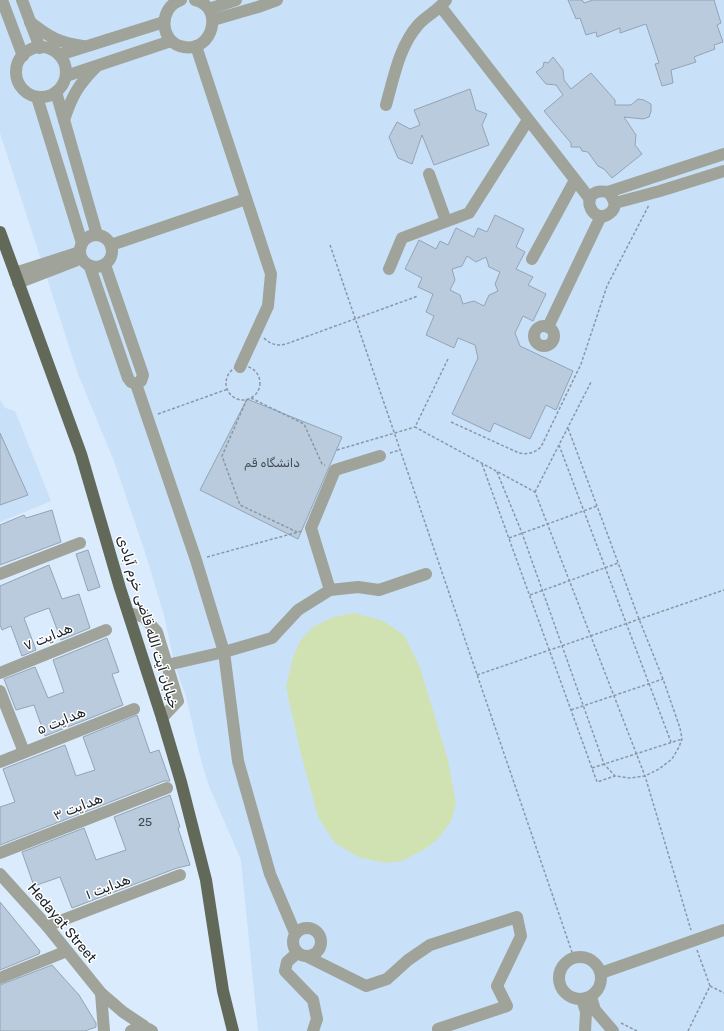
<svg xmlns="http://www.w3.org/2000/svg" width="724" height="1031" font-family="Rubik,Cairo,sans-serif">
	<rect width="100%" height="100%" fill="#d9ebfd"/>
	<!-- built -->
	<g fill="#c8e0f8">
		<polygon points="0,0 724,0 724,1031 258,1031 241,860 209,786 202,764 186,697 174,662 164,615 146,555 114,461 78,374 0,133"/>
		<polygon points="0,400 5,408 15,411 51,501 0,522"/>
	</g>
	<!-- green -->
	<polygon fill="#d1e2b2" points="354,613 383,621 404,635 414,655 420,668 448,760 456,804 451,821 439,838 425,849 402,861 386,863 358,857 334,842 318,817 300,750 286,687 293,657 300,641 313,627 334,617"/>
	<!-- building -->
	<g fill="#b9cbdc" stroke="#93a4b5" fill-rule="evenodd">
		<polygon points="568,0 582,0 584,3 593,0 714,0 721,23 717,25 723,42 714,45 715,49 694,57 696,62 671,70 673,83 662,86 655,64 659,63 646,24 620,33 620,28 597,37 596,32 586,35 580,18 576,19"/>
		<polygon points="553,57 563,70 564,80 571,89 591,73 615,100 615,105 631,105 638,99 644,100 651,104 651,111 649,117 643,119 624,117 636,135 635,145 642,154 612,178 604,169 598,166 588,152 582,151 580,147 571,147 571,143 544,111 563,95 556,85 546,84 536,72 543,67 544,62 548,63"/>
		<polygon points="470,89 476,110 487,114 482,125 489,145 434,165 422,135 412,164 398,158 389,137 397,122 410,129 420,125 414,110"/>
		<path d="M495,215L524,229L516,247L525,252L516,269L533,277L528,285L546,294L533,321L523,316L515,333L520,346L573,371L556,410L546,405L530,439L494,423L490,432L452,414L478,358L475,345L458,338L454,348L426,335L434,316L426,312L433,294L418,287L422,278L405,269L419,240L436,249L440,241L448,245L456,228L474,237L478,228L487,232ZM467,256L476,262L486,257L489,267L500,272L495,284L498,291L489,295L484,306L474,301L463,304L460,295L450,290L455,280L452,269L462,266Z"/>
		<polygon points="247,399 342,437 298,539 200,490"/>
		<polygon points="0,433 28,495 0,505"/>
		<polygon points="52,510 61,542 0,565 0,525 24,515 26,518"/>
		<polygon points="88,550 100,587 88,591 76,554"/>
		<polygon points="49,565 62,599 79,594 90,628 61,640 49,608 30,615 24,618 36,650 22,656 11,626 2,630 0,625 0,586"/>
		<polygon points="107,638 119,672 112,674 123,705 45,736 34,705 16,710 4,679 35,667 48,698 64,692 53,660"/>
		<polygon points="137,715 150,753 159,750 170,781 164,781 0,845 0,807 15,802 3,769 65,745 76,776 95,770 83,737"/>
		<polygon points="170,795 180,827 178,828 190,865 177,868 72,908 60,877 34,886 22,852 84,828 96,860 126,850 114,817"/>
		<polygon points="0,902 40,951 39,954 0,970"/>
		<polygon points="52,965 79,995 96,1023 96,1027 85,1031 0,1031 0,985"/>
	</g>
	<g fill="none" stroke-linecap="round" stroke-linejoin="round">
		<!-- path -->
		<g stroke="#8a98a5" stroke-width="1.5" stroke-dasharray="3 2" stroke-linecap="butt">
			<polyline points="330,245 574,958"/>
			<path d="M264,338C271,345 278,346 286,344L418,296"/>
			<polyline points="448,359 415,427 535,492 645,776 691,930"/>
			<circle cx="243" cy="383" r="17"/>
			<polyline points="251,398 304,424 322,464 325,465"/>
			<polyline points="247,399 222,456 240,505 297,532"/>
			<polyline points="158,414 228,389"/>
			<path d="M451,422L519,453C527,455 534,453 541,447L581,364L607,286L649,205"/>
			<polyline points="559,445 671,742"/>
			<polyline points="337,450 415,427"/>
			<polyline points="390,453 400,450"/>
			<polyline points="482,464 597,782 615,776"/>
			<polyline points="497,472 522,533 604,764 615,776 630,778 645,776 659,769 672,759 679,747 682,739 680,728 663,679 639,619 568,428"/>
			<polyline points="535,492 591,382"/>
			<polyline points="509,538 597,506"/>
			<polyline points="207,557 302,531"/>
			<polyline points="530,595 618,563"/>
			<polyline points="477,675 724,590"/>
			<polyline points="571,710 663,679"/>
			<polyline points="592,768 682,739"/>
			<polyline points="697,950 710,986"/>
			<polyline points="621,1023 637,1031"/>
			<polyline points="688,1031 710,986 724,993"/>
		</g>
		<!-- minor -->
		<g stroke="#9fa399" stroke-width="12">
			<polyline points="2,0 23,56"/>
			<polyline points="22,0 40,48"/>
			<path d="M181,0C158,7 159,43 184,47C214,52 224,6 195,0"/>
			<polyline points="441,7 590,199"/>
			<polyline points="209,9 236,0"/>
			<polyline points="213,20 258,7 277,0"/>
			<path d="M30,22C49,37 59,43 83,46"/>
			<polyline points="196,46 271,274 268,306 240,367"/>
			<circle cx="41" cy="72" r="25"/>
			<polyline points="59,55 164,22"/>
			<polyline points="66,76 171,41"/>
			<polyline points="56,92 97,235"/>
			<polyline points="37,97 82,243"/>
			<path d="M386,105C394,77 399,47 418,25C427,15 438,11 446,0"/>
			<path d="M64,120C72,96 78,85 96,67"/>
			<polyline points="429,174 446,221"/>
			<path d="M608,192C614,198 618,207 610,213C591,228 576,186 608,192L724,154"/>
			<polyline points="615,203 660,191 724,171"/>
			<circle cx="96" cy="251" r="16"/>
			<polyline points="111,245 246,199"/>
			<polyline points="532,259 575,180"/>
			<polyline points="90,267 128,378 131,382 136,384 141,381 143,375 105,265"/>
			<polyline points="389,269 402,238 469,213 528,120"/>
			<polyline points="15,273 80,252"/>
			<polyline points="18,283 75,261"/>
			<circle cx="544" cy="336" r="10"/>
			<polyline points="548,327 601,216"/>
			<polyline points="136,384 196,560 224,652 238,761 270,874 295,933"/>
			<polyline points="0,574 80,543"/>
			<polyline points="330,590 311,528 335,470 380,456"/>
			<polyline points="129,613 144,617 157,632 178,701 162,718"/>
			<polyline points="167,665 224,652 272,638 298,610 330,590 358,587 379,590 426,574"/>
			<polyline points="0,673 106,630"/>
			<polyline points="0,691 24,752"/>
			<polyline points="0,762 134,709"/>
			<polyline points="0,853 167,788"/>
			<polyline points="0,874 47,926 101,993 123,1012 144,1026"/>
			<polyline points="47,926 180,875"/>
			<circle cx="307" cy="942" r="14"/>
			<polyline points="297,953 287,962 285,971 313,1000 317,1019 313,1031"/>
			<polyline points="308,957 366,986 387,979 408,960 430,945 517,917 521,936 497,986 507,1006 438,1029"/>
			<circle cx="580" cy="978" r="21"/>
			<polyline points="601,973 724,930"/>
			<polyline points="0,978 67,951"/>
			<polyline points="101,993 104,1031"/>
			<polyline points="591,997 595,1010 613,1031"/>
			<polyline points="582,999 586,1012 585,1031"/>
			<path d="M131,1031C140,1026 144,1026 152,1031"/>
		</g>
		<!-- major -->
		<polyline stroke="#636959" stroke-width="12" points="0,232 81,454 120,588 162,718 181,782 206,880 223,991 233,1031"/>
	</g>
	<g text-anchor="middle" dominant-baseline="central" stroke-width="3" stroke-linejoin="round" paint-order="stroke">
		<!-- number labels -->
		<g font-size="12" fill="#414b54">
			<text x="272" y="463">دانشگاه قم</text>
			<text x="145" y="822">25</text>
		</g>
		<!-- street labels -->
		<g font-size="14" fill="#192026" stroke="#fff">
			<text transform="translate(148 622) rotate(73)">خیابان آیت الله قاضی خرم آبادی</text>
			<text transform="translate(48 637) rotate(-22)">هدایت ۷</text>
			<text transform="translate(61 721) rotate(-22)">هدایت ۵</text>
			<text transform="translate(78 807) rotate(-21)">هدایت ۳</text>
			<text transform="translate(108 887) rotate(-21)">هدایت ۱</text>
			<text transform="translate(62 923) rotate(50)">Hedayat Street</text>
		</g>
	</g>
</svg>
